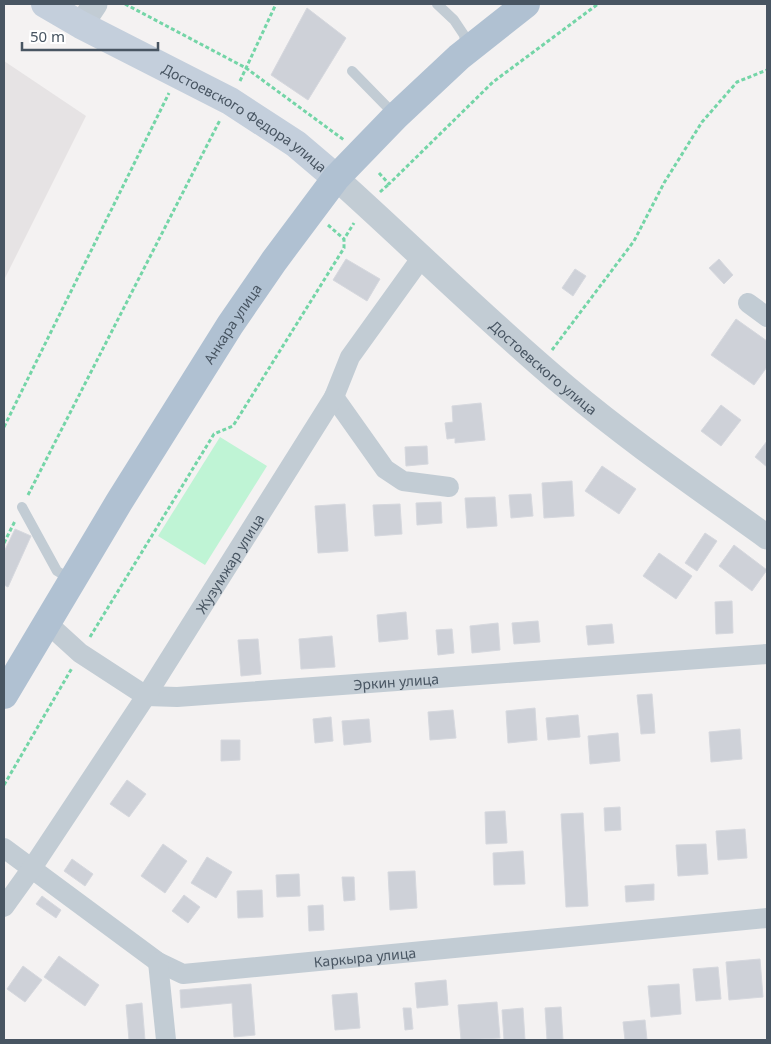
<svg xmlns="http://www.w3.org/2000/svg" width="771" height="1044" font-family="'Noto Sans',sans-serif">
	<rect width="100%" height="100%" fill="#f4f2f2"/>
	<!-- education -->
	<polygon fill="#e6e3e4" points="4,61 86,116 4,280"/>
	<!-- green -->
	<polygon fill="#bff4d5" points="220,437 267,466 205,565 158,536"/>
	<!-- building -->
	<g fill="#ced1d8" stroke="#d6d8de">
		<polygon points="307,8 346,38 308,100 271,75"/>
		<polygon points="346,259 380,279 367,301 333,280"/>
		<polygon points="719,259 733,275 724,284 709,268"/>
		<polygon points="575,269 586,276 573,296 562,288"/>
		<polygon points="736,319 767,341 767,367 754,385 711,355"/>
		<polygon points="481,403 485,440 455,443 455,438 447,439 445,423 453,422 452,406"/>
		<polygon points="721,405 741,420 721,446 701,431"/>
		<polygon points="767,441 767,467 755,457"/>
		<polygon points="427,446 428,464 406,466 405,447"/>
		<polygon points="602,466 636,489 619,514 585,491"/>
		<polygon points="572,481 574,516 544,518 542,483"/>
		<polygon points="531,494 533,516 511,518 509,495"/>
		<polygon points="495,497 497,526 467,528 465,498"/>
		<polygon points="441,502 442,523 417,525 416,503"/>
		<polygon points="345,504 348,551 318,553 315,506"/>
		<polygon points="400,504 402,534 375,536 373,505"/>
		<polygon points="15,529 31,536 8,587 4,585 4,552"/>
		<polygon points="705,533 717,541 697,571 685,563"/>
		<polygon points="734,545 767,570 752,591 719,566"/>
		<polygon points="659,553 692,576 676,599 643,576"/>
		<polygon points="732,601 733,633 716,634 715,602"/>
		<polygon points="406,612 408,639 379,642 377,615"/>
		<polygon points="538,621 540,642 514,644 512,623"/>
		<polygon points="498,623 500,650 472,653 470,626"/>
		<polygon points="612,624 614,643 588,645 586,626"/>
		<polygon points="452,629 454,653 438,655 436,630"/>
		<polygon points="332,636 335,667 301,669 299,639"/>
		<polygon points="258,639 261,674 241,676 238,640"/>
		<polygon points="652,694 655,733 641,734 637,695"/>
		<polygon points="535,708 537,740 508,743 506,711"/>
		<polygon points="453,710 456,738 430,740 428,712"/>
		<polygon points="578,715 580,737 548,740 546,718"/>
		<polygon points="331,717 333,741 315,743 313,719"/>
		<polygon points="369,719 371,742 344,745 342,721"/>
		<polygon points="740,729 742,759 711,762 709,732"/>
		<polygon points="618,733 620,761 590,764 588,736"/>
		<polygon points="221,740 240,740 240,760 221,761"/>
		<polygon points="127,780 146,794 129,817 110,804"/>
		<polygon points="620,807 621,830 605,831 604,808"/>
		<polygon points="505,811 507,843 486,844 485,812"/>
		<polygon points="583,813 588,906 566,907 561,814"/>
		<polygon points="745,829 747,858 718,860 716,831"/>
		<polygon points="163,844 187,861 165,893 141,876"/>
		<polygon points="706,844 708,874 678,876 676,845"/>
		<polygon points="523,851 525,884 494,885 493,853"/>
		<polygon points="207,857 232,872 216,898 191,883"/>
		<polygon points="72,859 93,874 85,886 64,871"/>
		<polygon points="415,871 417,908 390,910 388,872"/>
		<polygon points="299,874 300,896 277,897 276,875"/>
		<polygon points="342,877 354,877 355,900 344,901"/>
		<polygon points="654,884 654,900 626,902 625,886"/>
		<polygon points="262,890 263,917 238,918 237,891"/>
		<polygon points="184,895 200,907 188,923 172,911"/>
		<polygon points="42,896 61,910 56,918 36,904"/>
		<polygon points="323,905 324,930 309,931 308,906"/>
		<polygon points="59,956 99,985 85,1006 44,977"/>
		<polygon points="760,959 763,997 729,1000 726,962"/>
		<polygon points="23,966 42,980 25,1002 7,989"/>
		<polygon points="718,967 721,999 696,1001 693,969"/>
		<polygon points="446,980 448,1005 417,1008 415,983"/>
		<polygon points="251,984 255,1035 234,1037 232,1003 181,1008 180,990"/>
		<polygon points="679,984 681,1014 651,1017 648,986"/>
		<polygon points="357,993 360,1028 335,1030 332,995"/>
		<polygon points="497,1002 500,1038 461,1040 458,1005"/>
		<polygon points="142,1003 145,1040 129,1040 126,1005"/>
		<polygon points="561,1007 563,1040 547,1040 545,1008"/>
		<polygon points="403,1008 411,1008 413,1029 405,1030"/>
		<polygon points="523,1008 525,1040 504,1040 502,1010"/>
		<polygon points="645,1020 647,1040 625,1040 623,1022"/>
	</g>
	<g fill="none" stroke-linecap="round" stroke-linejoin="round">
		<!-- path -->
		<g stroke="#74d5a7" stroke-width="3" stroke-dasharray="4 2.5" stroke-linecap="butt">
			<polyline points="125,4 246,68 344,140"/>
			<polyline points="240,81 276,4"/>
			<polyline points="379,173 389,184 493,82 598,4"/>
			<polyline points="380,192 389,184"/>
			<polyline points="328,225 344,239"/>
			<polyline points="552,350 634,241 664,183 702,122 737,82 767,70"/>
			<polyline points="4,427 169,93"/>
			<polyline points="28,495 220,120"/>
			<polyline points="4,543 15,521"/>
			<polyline points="90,637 214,434 233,426 344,248 344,239 354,223"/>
			<polyline points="4,785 72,668"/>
		</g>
		<!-- service -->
		<g stroke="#c2ccd4" stroke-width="10">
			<polyline points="437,4 454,20 464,35 466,47"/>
			<polyline points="352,71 395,115"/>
			<polyline points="22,507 57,571 72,580"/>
		</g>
		<!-- minor -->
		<g stroke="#c2ccd4" stroke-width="20">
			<polyline points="748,303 767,317"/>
			<polyline points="334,397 385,469 403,481 449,487"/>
			<path id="s1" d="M47,623L80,653L146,696L177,697L767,654"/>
			<path id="s2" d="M4,848L158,962L183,974L767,918"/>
			<path id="s3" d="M4,907L32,868L146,696L334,397L350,357L422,257"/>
			<polyline points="158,962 166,1040"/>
		</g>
		<!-- tertiary -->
		<g stroke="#c2ccd4" stroke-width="25">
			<polyline points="81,25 95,4"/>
			<path id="s4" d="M336,178C413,247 487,321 566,387C630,441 699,488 767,537"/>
		</g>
		<!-- secondary -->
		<path stroke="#c4cfdc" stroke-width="28" id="s5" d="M45,4L81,25L230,101L296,144L336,178"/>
		<!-- primary -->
		<path stroke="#b0c1d2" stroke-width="28" id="s6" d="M4,695L119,502L230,325L274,261L336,178L396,116L459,57L526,4"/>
	</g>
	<g text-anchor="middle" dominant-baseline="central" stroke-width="5" stroke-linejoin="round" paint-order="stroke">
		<!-- street labels -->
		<g font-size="14" fill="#485562" stroke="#fff">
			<text stroke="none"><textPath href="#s5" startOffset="230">Достоевского Федора улица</textPath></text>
			<text stroke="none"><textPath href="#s6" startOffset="436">Анкара улица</textPath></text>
			<text stroke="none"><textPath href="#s4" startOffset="281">Достоевского улица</textPath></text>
			<text stroke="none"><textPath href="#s3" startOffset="411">Жузумжар улица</textPath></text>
			<text stroke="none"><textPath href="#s1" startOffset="374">Эркин улица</textPath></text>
			<text stroke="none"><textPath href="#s2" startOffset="402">Каркыра улица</textPath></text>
		</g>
	</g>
	<!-- border -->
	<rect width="771" height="1044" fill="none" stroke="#485562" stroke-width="10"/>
	<!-- scale -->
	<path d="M22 42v8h136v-8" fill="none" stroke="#485562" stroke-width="2.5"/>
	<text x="30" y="42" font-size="15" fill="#485562" stroke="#ffffff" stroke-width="4" paint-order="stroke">50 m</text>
</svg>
